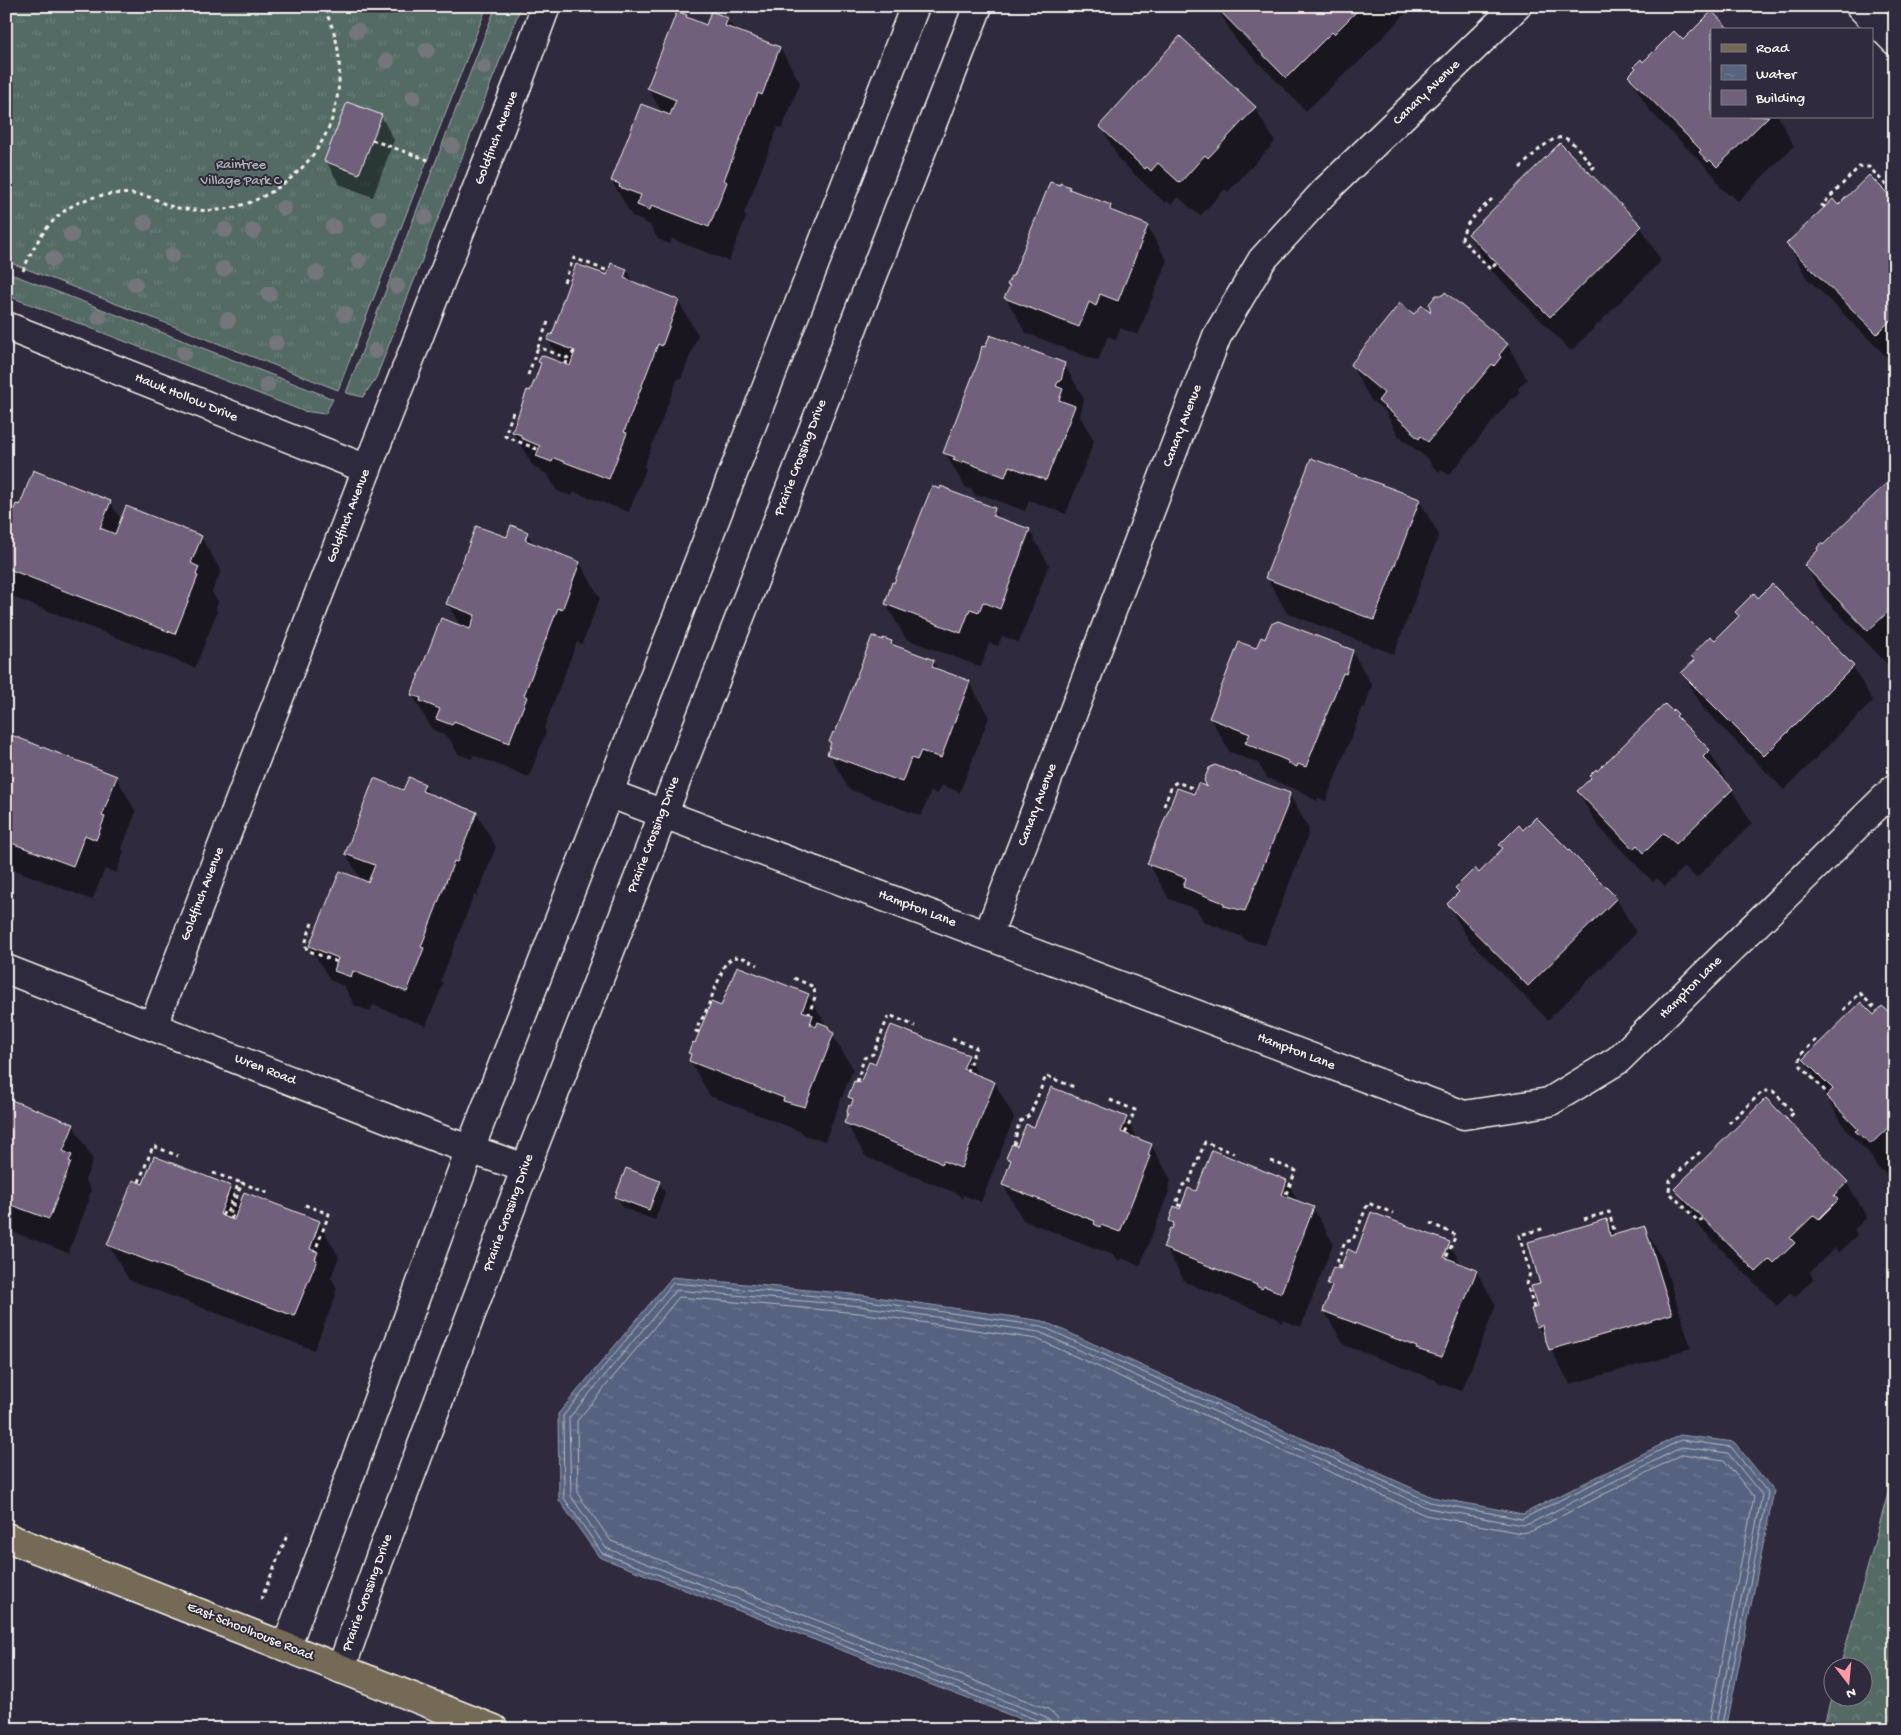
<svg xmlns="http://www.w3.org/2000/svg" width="1901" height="1735" font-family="'Gochi Hand',sans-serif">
	<defs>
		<pattern id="grass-tufts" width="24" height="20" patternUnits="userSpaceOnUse" patternTransform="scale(1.25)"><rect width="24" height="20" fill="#536a65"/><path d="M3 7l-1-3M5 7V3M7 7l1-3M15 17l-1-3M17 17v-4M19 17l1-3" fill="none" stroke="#6c807b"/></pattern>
		<pattern id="forest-crowns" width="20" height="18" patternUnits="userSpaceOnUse" patternTransform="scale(1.25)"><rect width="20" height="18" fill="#536a65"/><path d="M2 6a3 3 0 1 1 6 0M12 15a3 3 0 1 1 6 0" fill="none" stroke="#6c807b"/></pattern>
		<pattern id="water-ripples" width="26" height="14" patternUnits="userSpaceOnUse" patternTransform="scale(1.25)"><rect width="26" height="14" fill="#576480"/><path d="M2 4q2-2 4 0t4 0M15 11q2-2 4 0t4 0" fill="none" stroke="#707b92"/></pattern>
	</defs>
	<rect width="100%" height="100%" fill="#2f2a3d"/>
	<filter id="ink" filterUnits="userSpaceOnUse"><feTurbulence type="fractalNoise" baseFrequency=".02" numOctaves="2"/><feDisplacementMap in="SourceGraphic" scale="10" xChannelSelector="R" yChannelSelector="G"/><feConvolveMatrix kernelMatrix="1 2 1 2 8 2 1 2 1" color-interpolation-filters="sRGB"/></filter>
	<g filter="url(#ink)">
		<!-- grass -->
		<g fill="url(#grass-tufts)" stroke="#a4aea6">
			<polygon points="6,6 487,6 338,390 6,261"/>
			<polygon points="496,6 521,6 376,378 363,397 346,393"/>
			<polygon points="6,272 316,392 333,399 325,414 303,411 6,295"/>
		</g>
		<!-- forest -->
		<polygon fill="url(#forest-crowns)" stroke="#a4aea6" points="1895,1468 1895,1729 1823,1729 1833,1690 1834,1698 1864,1698 1864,1668 1840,1667"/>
		<!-- water -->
		<polygon fill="url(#water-ripples)" stroke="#969caa" points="672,1277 862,1295 1043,1321 1432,1497 1523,1514 1680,1435 1734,1442 1774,1491 1726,1729 1046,1729 599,1557 559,1500 558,1414"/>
		<!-- shadow -->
		<g fill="#0007">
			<polygon points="1216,6 1400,6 1405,14 1354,67 1353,66 1306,111 1236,40"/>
			<polygon points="686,16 688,20 706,26 727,19 735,31 780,48 800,83 782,129 778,127 744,214 746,217 729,261 672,239 670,244 658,239 650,225 632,216 612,181 663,114 648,88"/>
			<polygon points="1712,29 1712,116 1778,116 1794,146 1738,201 1730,194 1729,195 1720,187 1714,175 1650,111 1630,77 1643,64 1683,42"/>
			<polygon points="1255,108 1275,142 1228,192 1225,189 1200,216 1178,197 1172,204 1167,201 1165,203 1120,161 1101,126"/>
			<polygon points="381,116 394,140 373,197 339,184 326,161"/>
			<polygon points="1069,188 1070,190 1111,206 1115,213 1147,226 1167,260 1138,335 1120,328 1116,340 1108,336 1098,361 1026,333 1006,298 1010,288 1009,285"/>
			<polygon points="1895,203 1895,365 1807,278 1788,244 1838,207"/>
			<polygon points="1641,227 1661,261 1571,351 1489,268 1469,234"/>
			<polygon points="627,270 634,284 678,301 698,335 681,379 678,378 644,466 646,469 629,512 574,492 572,496 557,491 548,475 533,466 513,432 542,365 539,362 563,365 548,340 607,277"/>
			<polygon points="1433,315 1507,344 1527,379 1518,389 1520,392 1514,399 1512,398 1449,475 1441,470 1440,472 1432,466 1429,460 1399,436 1385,411 1371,400 1351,365 1415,316"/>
			<polygon points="1064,364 1084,399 1080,416 1094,441 1066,514 1029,500 1025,511 983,495 982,497 975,495 972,490 965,487 945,453"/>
			<polygon points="1894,478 1895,659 1888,665 1825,599 1805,565"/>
			<polygon points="951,493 994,510 1000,520 1029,530 1049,565 1019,642 1002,636 998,646 989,643 981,667 906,639 886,604 894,585"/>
			<polygon points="1419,500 1439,535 1394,654 1287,613 1267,578"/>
			<polygon points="110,502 122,521 201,537 221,571 212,592 218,602 216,609 217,612 195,668 15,598 6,583 6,521 11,522"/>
			<polygon points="527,533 534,545 580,563 600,598 582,644 577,642 544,728 546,732 529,777 473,755 472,759 458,754 449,738 432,729 412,695 461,627 447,603 507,539"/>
			<polygon points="1736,613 1853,667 1873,701 1784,790 1703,708 1683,673 1695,661 1692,656 1715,641 1739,618"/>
			<polygon points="1266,640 1352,651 1372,685 1365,708 1363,707 1326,801 1318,798 1317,801 1309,797 1307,794 1267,778 1258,763 1230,752 1210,718 1257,650"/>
			<polygon points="891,642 893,646 933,661 939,671 969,682 989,717 960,792 941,785 937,794 931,791 921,816 849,789 829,754 836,735"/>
			<polygon points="1673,711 1683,725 1709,751 1752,824 1696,878 1685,867 1665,886 1657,878 1653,882 1598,826 1578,792 1597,773"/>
			<polygon points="6,734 116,777 136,812 122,848 124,852 116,873 105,869 92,900 15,870 6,856"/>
			<polygon points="424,785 431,796 476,813 496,847 477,896 474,895 441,980 443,984 426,1026 373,1005 370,1011 355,1006 344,986 330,980 310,946 362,881 346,854 404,792"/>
			<polygon points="1209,789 1289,794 1309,829 1306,841 1265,945 1245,940 1243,937 1204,922 1196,909 1169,899 1149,864 1194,796"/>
			<polygon points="1523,832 1616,898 1636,933 1548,1020 1468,939 1448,904 1459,893 1457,888 1479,874 1504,850 1501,845"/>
			<polygon points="808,995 853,1069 825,1141 804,1135 802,1132 710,1096 690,1061 692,1056 690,1053 721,1008"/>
			<polygon points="1895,1003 1895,1175 1892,1178 1876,1166 1870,1154 1847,1131 1804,1059 1874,1017 1890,1015"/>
			<polygon points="968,1056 980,1078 995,1083 1014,1118 981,1202 963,1195 962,1198 956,1193 866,1157 846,1123 853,1104 849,1097 876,1066"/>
			<polygon points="6,1100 73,1125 93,1160 85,1180 91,1190 89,1196 90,1198 68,1253 6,1229"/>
			<polygon points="1126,1118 1139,1141 1151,1145 1171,1180 1168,1189 1169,1191 1140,1266 1121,1258 1120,1261 1115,1258 1113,1255 1023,1220 1003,1185 1011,1165 1007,1158 1035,1129"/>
			<polygon points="1287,1181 1299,1203 1313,1208 1333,1243 1301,1327 1283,1320 1282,1323 1276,1318 1185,1282 1165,1247 1174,1227 1170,1221 1197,1192"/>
			<polygon points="659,1182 665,1193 655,1220 623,1208 617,1197"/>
			<polygon points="1847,1183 1867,1217 1854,1230 1857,1235 1839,1253 1835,1248 1810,1272 1813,1279 1795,1297 1790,1293 1777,1306 1696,1223 1676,1189"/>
			<polygon points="144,1185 230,1187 241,1205 319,1222 339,1257 331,1278 337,1288 335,1293 336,1295 314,1350 129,1280 109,1245"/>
			<polygon points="1607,1220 1616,1236 1644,1227 1664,1262 1691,1348 1670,1354 1671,1356 1570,1384 1538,1326 1542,1285"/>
			<polygon points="1449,1243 1462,1265 1476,1271 1496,1305 1462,1391 1438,1383 1436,1380 1344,1345 1324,1311 1332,1291 1328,1284 1356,1254"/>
		</g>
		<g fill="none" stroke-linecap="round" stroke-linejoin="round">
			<!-- shore -->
			<g stroke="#b5b9be" stroke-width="1">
				<polyline points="1046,1729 1045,1725 1042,1722 602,1553 564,1498 563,1416 673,1283 861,1300 1041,1326 1430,1502 1522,1519 1681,1440 1731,1447 1768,1493 1721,1729"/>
				<polyline points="1052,1729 1050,1721 1044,1716 606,1548 571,1496 569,1418 676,1290 860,1306 1039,1332 1428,1508 1522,1525 1529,1524 1682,1447 1728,1453 1762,1495 1715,1729"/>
				<polyline points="1060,1729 1057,1717 1048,1709 611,1541 578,1494 577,1421 679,1297 859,1313 1037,1339 1425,1515 1521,1533 1532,1531 1683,1454 1724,1460 1754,1497 1708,1729"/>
			</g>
		</g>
		<!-- building -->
		<g fill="#6f607b" stroke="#f4f1e8">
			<polygon points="1215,6 1362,6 1334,34 1332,32 1286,78"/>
			<polygon points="677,11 687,15 686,17 706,25 711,11 728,18 725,26 780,47 762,95 758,93 724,180 727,182 709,227 652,205 650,210 637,205 641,195 619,187 620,184 611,181 641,104 670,115 676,100 647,88"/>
			<polygon points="1712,11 1729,29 1712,29 1712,116 1769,116 1717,167 1710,160 1708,162 1699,152 1701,150 1628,76 1636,68 1634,66 1641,59 1643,62 1674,31 1683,40"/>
			<polygon points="1180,36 1256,107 1208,158 1205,155 1180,183 1158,163 1151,171 1147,167 1145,169 1099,126"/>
			<polygon points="347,102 382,115 359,174 324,161"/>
			<polygon points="1560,143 1642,226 1550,317 1468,234"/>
			<polygon points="1869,175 1895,201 1895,316 1877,334 1786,244 1833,199 1838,205"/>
			<polygon points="1050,182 1060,185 1060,183 1070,187 1069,189 1111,205 1110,210 1148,225 1118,301 1100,294 1096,306 1089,302 1079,327 1004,298 1010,286 1007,285 1011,276 1013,276"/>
			<polygon points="611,263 627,269 624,278 679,300 662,346 658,344 624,432 627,433 609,479 554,458 552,462 536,456 540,446 521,438 521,435 512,432 527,390 530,391 536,377 541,363 538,362 541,355 570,366 575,351 547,340 550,334 552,335 562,306 561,305 576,264 607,275"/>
			<polygon points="1445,292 1508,344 1499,355 1501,357 1494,366 1492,364 1428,442 1421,436 1419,439 1411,432 1412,430 1378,401 1384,393 1350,365 1400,303 1414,314 1422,305 1431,312 1429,304 1436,295 1443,295"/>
			<polygon points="990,335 1065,363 1061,381 1058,382 1056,386 1063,389 1059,400 1075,406 1046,480 1009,466 1005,477 963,461 962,463 953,460 955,457 943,453 979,359 982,346 985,347"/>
			<polygon points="1311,458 1420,499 1374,620 1265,578"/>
			<polygon points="33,470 111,501 100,528 115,534 126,506 202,536 191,563 199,567 196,575 198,576 175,634 6,568 6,519 10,520 16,504 20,505"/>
			<polygon points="1894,476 1895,607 1894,606 1868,631 1804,565 1818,550 1817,548 1821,543 1823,545"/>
			<polygon points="932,486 940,489 941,486 950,490 950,491 995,508 993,516 1030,529 1000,609 983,602 979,612 970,609 961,633 885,604 892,582 894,583"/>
			<polygon points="511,525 528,532 525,540 580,562 562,610 558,608 524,695 527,697 509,743 454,721 452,725 436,719 440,709 420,701 421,698 411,695 441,618 470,629 475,615 446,604 476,526 507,537"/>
			<polygon points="1772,584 1854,666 1764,756 1681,673 1695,660 1691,656 1710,636 1715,640 1739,616 1735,612 1754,593 1758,598"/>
			<polygon points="1278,621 1353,650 1346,674 1343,673 1306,767 1298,764 1297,767 1288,763 1288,761 1245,743 1250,734 1209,718 1239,642 1256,648 1261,637 1265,639 1271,624"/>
			<polygon points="872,636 883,640 883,638 892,641 891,644 934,660 932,667 970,681 941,758 921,751 917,760 911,758 902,782 827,754 831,743 829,742 833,732 835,733"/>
			<polygon points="1665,704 1672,711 1673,709 1678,714 1676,716 1710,750 1703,757 1733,789 1676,844 1664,833 1644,853 1637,845 1633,849 1577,791 1591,778 1589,776 1596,769 1597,771"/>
			<polygon points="6,733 117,776 102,816 105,817 96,840 85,835 73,866 6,841 6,808 9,801 6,800"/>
			<polygon points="1215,765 1290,793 1287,806 1245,911 1224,906 1224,903 1183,887 1186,878 1147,864 1177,788 1194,794 1198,783 1207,787 1204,780 1209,768"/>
			<polygon points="409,777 425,784 422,791 477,812 457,862 454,861 421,947 424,948 407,992 353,971 351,977 334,971 338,958 309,946 340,871 368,882 375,865 345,854 374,778 403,790"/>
			<polygon points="1536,817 1617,898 1528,986 1447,904 1459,892 1455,888 1475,868 1479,873 1503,848 1499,845 1519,825 1523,830"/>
			<polygon points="737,966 809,994 802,1011 813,1015 810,1024 816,1027 818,1022 828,1026 830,1031 834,1033 805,1107 783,1101 784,1098 689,1061 691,1054 688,1053 693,1042 695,1043 711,1002 721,1006"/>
			<polygon points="1861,1002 1874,1015 1882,1006 1889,1012 1889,1007 1895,1002 1895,1121 1871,1144 1855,1131 1858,1129 1826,1096 1833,1089 1803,1059"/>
			<polygon points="891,1025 969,1055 963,1069 995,1082 961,1168 943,1161 942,1164 936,1161 937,1160 844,1123 848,1113 847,1112 849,1105 851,1106 853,1099 848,1097 854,1081 860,1083 869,1062 875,1064"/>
			<polygon points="1051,1087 1127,1117 1121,1132 1152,1144 1148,1155 1150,1156 1120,1232 1101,1225 1100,1227 1094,1224 1095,1221 1002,1185 1011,1160 1006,1158 1012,1144 1017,1146 1026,1124 1034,1127"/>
			<polygon points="6,1098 74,1124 63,1151 72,1155 69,1161 71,1162 49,1219 6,1203"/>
			<polygon points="1766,1098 1848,1182 1834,1195 1838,1200 1819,1219 1814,1215 1790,1238 1795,1243 1774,1263 1770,1259 1756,1272 1674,1189"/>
			<polygon points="1212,1150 1287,1180 1282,1195 1314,1207 1281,1293 1264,1286 1262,1289 1256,1286 1257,1285 1163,1248 1170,1228 1172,1229 1174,1223 1169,1221 1174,1206 1180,1209 1188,1188 1196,1191"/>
			<polygon points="154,1156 231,1186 220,1214 222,1216 234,1220 244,1192 320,1221 310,1249 318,1252 315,1259 317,1260 294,1316 107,1245 133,1180 143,1184"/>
			<polygon points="626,1168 660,1181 649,1210 615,1197"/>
			<polygon points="1371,1212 1450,1242 1444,1257 1477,1270 1442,1357 1416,1349 1417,1347 1323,1311 1332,1286 1327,1284 1333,1267 1340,1269 1348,1249 1356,1253"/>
			<polygon points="1607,1219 1610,1236 1645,1226 1672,1314 1651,1320 1652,1321 1549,1350 1546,1340 1545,1340 1542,1325 1537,1327 1531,1309 1537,1307 1531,1286 1540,1284 1528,1242"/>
		</g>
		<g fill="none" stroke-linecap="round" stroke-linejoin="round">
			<!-- minor casing -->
			<g stroke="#f4f1e8" stroke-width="31">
				<g id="minor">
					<polyline points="1860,6 1895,41"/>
					<polyline points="6,326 367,469"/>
					<polyline points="608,793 1464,1115 1549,1102 1618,1060 1895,788"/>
					<polyline points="988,935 1217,336 1262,260 1326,190 1517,6"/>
					<polyline points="6,969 440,1139 525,1168"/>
					<polyline points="153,1026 367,469 518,83 546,6"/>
					<polyline points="286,1647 326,1541 470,1149 915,6"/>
					<polyline points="341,1669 379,1560 534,1146 978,6"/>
				</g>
			</g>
			<!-- major casing -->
			<g stroke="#f4f1e8" stroke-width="31">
				<polyline id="major" points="6,1537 494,1729"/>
			</g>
			<!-- path -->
			<g stroke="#f4f1e8" stroke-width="3" stroke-dasharray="4 4" stroke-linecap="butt">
				<polyline points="372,140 431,161"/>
				<path d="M1520,168C1530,159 1553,131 1567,139C1577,145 1586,159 1594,167L1588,172"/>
				<path d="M1492,199C1480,211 1464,221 1462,239L1490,269L1497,263"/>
				<polyline points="1825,207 1822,205 1859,167 1869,167 1888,187"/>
				<path d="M23,271C35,242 51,214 82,201C103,193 128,191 149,197C157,199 163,204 170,206C178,209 188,209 196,210C256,216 319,170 334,112C343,77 342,38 322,6"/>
				<polyline points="564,282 574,258 608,271"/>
				<polyline points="548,322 538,347 567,358 575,351"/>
				<polyline points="566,365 567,358"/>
				<polyline points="528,375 538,347"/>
				<polyline points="513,412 505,436 539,450"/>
				<polyline points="1164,806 1172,785 1177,782 1195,789"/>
				<polyline points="6,850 12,852"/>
				<polyline points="312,923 305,944 307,950 337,962"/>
				<polyline points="794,978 814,987 815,997 809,1014"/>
				<polyline points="1843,1010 1860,993 1877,1011"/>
				<polyline points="699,1032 696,1031 700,1021 704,1016 725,964 733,957 744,958 758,965"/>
				<polyline points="952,1039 976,1047 967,1071"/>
				<polyline points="1816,1040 1800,1055 1800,1065 1828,1094"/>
				<polyline points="857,1082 864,1058 873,1054 889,1015 915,1026"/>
				<polyline points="1110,1100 1135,1110 1125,1134"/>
				<polyline points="1729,1123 1763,1091 1773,1091 1794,1113 1786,1119"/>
				<polyline points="1014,1145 1019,1122 1030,1115 1046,1076 1074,1087"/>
				<polyline points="1700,1152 1670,1180 1669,1192 1699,1222 1703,1218"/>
				<polyline points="1271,1161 1296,1171 1285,1196"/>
				<polyline points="213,1173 239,1182 227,1213 224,1212 222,1216"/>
				<polyline points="139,1182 153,1146 178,1156"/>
				<polyline points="305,1205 329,1214 315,1251"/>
				<polyline points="1181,1206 1176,1204 1183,1185 1189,1182 1205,1142 1234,1153"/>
				<polyline points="231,1219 233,1215 230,1214 242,1183 268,1193"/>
				<polyline points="1584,1219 1609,1212 1615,1234"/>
				<polyline points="1430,1223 1456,1235 1446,1258"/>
				<polyline points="1341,1267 1336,1265 1345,1242 1353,1240 1368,1203 1393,1213"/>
				<polyline points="1534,1308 1527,1284 1530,1273 1519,1235 1546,1228"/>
				<polyline points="261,1600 288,1533"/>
			</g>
			<!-- minor -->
			<use href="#minor" stroke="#2f2a3d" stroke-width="28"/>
			<!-- major -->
			<use href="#major" stroke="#746b55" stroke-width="28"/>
		</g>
		<!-- trees -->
		<g fill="#74767b">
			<circle cx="357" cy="31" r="8"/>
			<circle cx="427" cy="50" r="8"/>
			<circle cx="387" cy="61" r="8"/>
			<circle cx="484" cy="67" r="8"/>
			<circle cx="413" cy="97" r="8"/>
			<circle cx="452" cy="146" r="8"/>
			<circle cx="284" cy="208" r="8"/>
			<circle cx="425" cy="217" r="8"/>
			<circle cx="379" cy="218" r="8"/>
			<circle cx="145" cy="223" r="8"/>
			<circle cx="333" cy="227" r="8"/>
			<circle cx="225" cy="230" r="8"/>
			<circle cx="253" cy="231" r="8"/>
			<circle cx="71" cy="235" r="8"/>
			<circle cx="172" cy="255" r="8"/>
			<circle cx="53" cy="259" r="8"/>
			<circle cx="359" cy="261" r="8"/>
			<circle cx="223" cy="269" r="8"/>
			<circle cx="316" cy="273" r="8"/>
			<circle cx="135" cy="284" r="8"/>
			<circle cx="397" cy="286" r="8"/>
			<circle cx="269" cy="294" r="8"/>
			<circle cx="345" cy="314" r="8"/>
			<circle cx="99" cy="317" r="8"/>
			<circle cx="228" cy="320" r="8"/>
			<circle cx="276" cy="343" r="8"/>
			<circle cx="375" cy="351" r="8"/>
			<circle cx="184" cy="353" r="8"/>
			<circle cx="267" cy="385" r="8"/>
		</g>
	</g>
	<g text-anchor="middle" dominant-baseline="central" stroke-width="4" stroke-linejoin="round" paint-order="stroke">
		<!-- street labels -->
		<g font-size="14" fill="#f4f1e8" stroke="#2f2a3d">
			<text transform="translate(1427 93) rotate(-44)">Canary Avenue</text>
			<text transform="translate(497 138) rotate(-69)">Goldfinch Avenue</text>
			<text transform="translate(186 398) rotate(22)">Hawk Hollow Drive</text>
			<text transform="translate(1183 426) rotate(-69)">Canary Avenue</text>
			<text transform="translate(801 458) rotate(-69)">Prairie Crossing Drive</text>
			<text transform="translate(349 516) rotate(-69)">Goldfinch Avenue</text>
			<text transform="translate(1038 805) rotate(-69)">Canary Avenue</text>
			<text transform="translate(654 835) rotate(-69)">Prairie Crossing Drive</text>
			<text transform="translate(203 894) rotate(-69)">Goldfinch Avenue</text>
			<text transform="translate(917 909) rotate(21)">Hampton Lane</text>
			<text transform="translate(1691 988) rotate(-45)">Hampton Lane</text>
			<text transform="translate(1296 1052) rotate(21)">Hampton Lane</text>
			<text transform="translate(265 1070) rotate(21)">Wren Road</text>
			<text transform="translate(509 1213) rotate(-70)">Prairie Crossing Drive</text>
			<text transform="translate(368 1593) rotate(-70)">Prairie Crossing Drive</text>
			<text transform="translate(250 1632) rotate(22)">East Schoolhouse Road</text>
		</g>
		<!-- park labels -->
		<g font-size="14" fill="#acb4ad" stroke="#2f2a3d">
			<text x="241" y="165">Raintree<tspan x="241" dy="16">Village Park C</tspan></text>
		</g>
	</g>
	<!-- margin -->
	<rect width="1901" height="1735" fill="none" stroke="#2f2a3d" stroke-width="25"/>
	<rect x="12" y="12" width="1876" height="1710" fill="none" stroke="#f4f1e8" stroke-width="2" filter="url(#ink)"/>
	<!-- legend -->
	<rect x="1711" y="28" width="162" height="90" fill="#2f2a3d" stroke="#7e7a81"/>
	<rect x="1721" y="44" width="25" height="8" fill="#746b55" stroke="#7e7a81"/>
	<text x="1756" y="52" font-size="15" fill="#f4f1e8">Road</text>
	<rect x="1721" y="65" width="25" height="15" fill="url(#water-ripples)" stroke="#7e7a81"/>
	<text x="1756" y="78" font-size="15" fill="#f4f1e8">Water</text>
	<rect x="1721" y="90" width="25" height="15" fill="#6f607b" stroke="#7e7a81"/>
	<text x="1756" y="102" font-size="15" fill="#f4f1e8">Building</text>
	<!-- north arrow -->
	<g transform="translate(1848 1682) rotate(164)"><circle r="24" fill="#2f2a3d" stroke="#7e7a81"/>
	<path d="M0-4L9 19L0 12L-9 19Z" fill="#ff9aa2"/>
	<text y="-8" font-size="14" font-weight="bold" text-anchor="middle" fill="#f4f1e8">N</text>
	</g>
</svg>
